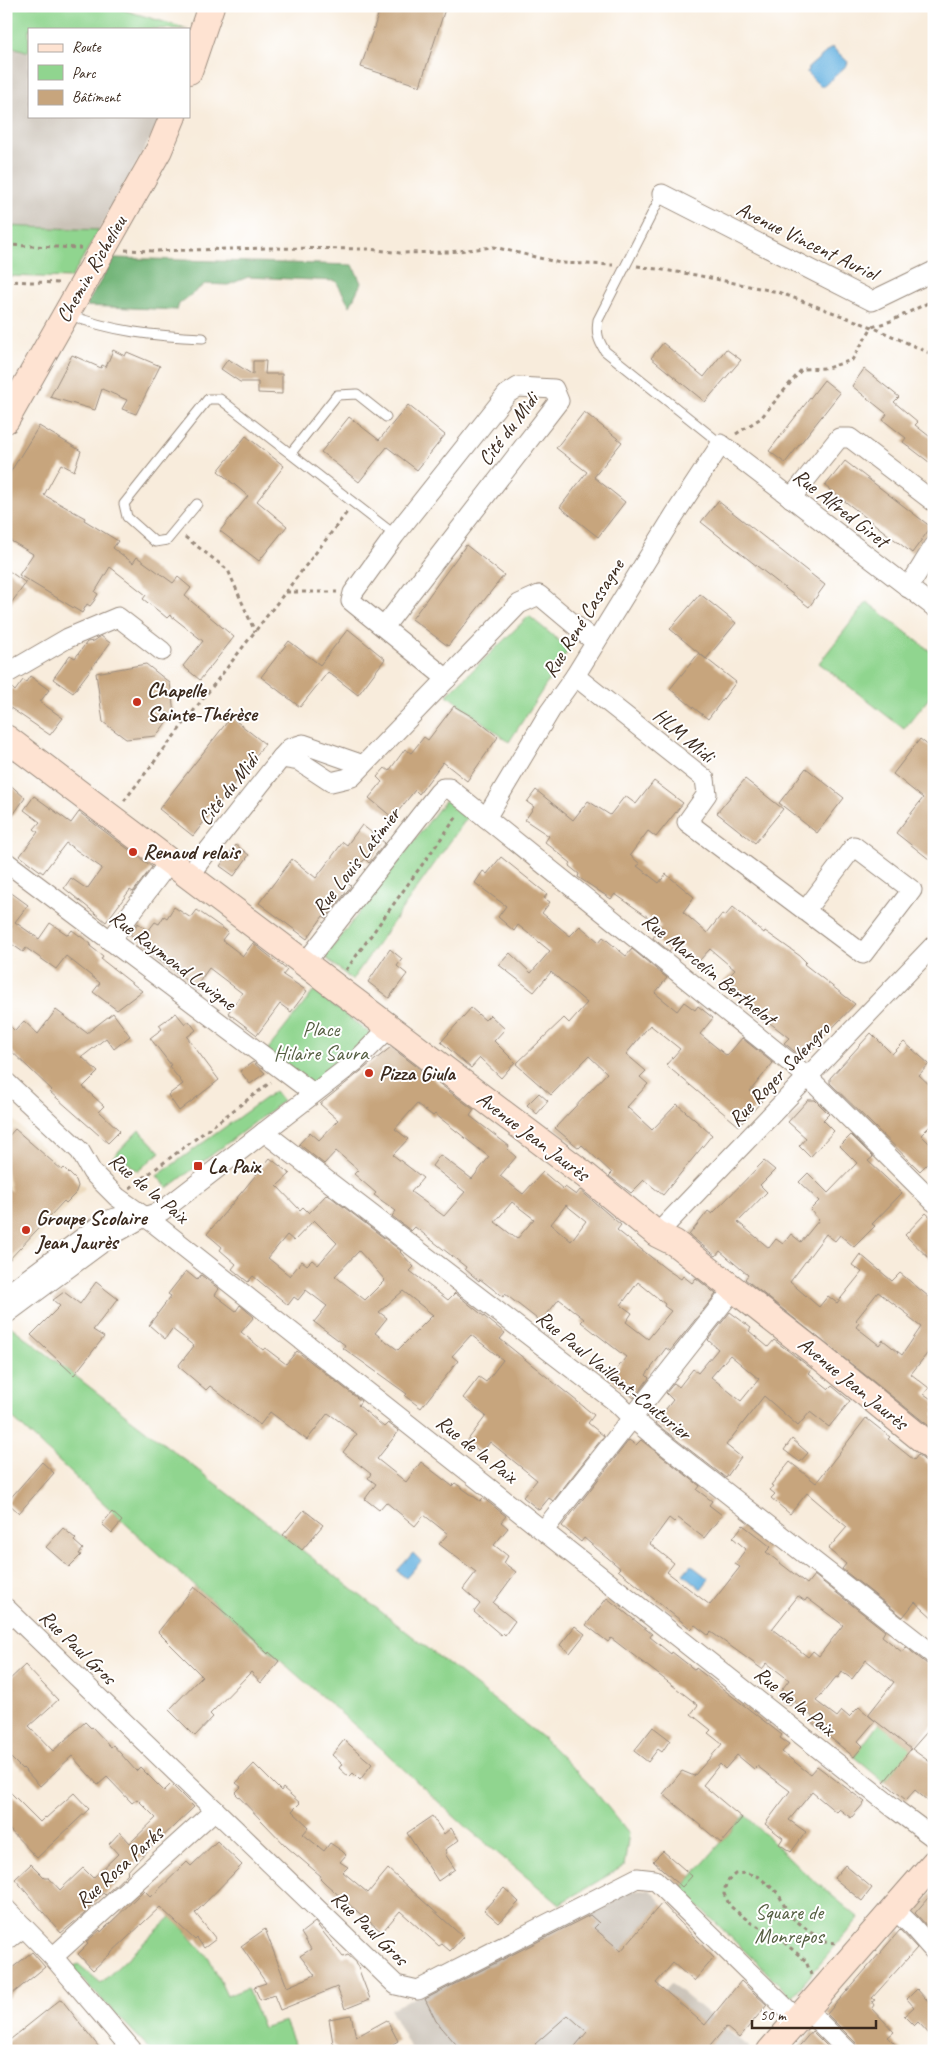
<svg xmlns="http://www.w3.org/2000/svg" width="940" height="2057" font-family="Caveat,sans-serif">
	<rect width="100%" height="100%" fill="#fff"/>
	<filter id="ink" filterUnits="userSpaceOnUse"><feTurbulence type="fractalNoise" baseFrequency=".02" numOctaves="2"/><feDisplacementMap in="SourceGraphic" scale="10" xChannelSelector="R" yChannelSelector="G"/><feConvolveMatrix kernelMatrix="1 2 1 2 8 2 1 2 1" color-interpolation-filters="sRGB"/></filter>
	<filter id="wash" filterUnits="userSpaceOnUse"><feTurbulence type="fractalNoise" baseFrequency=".0096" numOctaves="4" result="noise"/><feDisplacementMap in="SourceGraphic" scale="20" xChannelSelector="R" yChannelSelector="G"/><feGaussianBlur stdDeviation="1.12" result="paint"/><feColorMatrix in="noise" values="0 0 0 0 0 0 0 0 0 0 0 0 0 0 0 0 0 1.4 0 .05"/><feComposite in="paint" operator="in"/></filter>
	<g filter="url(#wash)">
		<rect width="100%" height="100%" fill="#f8ecdc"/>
		<!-- built -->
		<polygon fill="#ebd8ba" points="6,1113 85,1188 6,1273"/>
		<!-- industrial -->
		<g fill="#cbc3b8">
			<polygon points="6,45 29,52 29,116 163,116 99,230 6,226"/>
			<polygon points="650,1890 662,1903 621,1952 665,1990 671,1983 749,2048 747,2051 412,2051 390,2009 423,1994 624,1891"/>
		</g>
		<!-- green -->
		<g fill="#90d58f" stroke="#668056">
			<polygon points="6,6 110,6 188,29 29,29 29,52 6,45"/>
			<polygon points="6,226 99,230 71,278 6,276"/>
			<polygon points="867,602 934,654 934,692 904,729 819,663"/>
			<polygon points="529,616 569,649 509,742 447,695"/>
			<polygon points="447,798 469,815 352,980 325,957"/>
			<polygon points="314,991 372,1035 315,1090 265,1053"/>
			<polygon points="275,1091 283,1101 168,1188 157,1176"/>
			<polygon points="139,1130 160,1152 138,1171 123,1159 111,1159"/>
			<polygon points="9,1325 302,1550 544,1739 588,1783 629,1833 624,1866 559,1904 459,1821 382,1749 158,1554 6,1412 6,1327"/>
			<polygon points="879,1723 912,1749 884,1782 854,1757"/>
			<polygon points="745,1815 805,1873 859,1918 792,1997 681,1889"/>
			<polygon points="172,1916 209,1958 227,1996 247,1988 263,2028 285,2021 296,2047 288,2051 152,2051 71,1968 78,1964 101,1983"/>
		</g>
		<!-- forest -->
		<polygon fill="#74b67a" stroke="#58704c" points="114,258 353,265 361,283 350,306 336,281 248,277 228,285 205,284 179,304 177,310 86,306"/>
		<!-- water -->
		<g fill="#68b3e1" stroke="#526e80">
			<polygon points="832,47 848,62 847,65 824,86 820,86 807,73 808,68"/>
			<polygon points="413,1553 421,1561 406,1578 397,1571"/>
			<polygon points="691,1565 709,1579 701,1589 683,1574"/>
		</g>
		<g id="blocks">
			<!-- building -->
			<g fill="#c7a57d" fill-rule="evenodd">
				<polygon points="381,6 446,6 420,86 361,67"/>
				<polygon points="663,343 704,377 726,349 741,360 705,402 651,358"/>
				<polygon points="113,350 125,356 127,352 160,366 136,414 122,409 127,400 102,389 95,410 50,397 72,355 101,368 102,365 106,367"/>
				<polygon points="228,359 253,375 253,361 266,361 265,374 282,374 282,394 258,393 258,382 240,382 221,369"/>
				<polygon points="864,369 899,397 894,402 918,422 915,425 934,440 934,466 903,442 906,438 883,420 887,414 852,386"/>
				<polygon points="824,380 840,393 785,463 769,451"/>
				<polygon points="408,405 445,435 417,470 387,447 359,482 321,452 349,417 379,440"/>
				<polygon points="584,412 622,442 594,477 625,502 598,537 560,507 587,472 556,448"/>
				<polygon points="39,426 81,451 74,471 61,464 44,495 85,518 84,520 118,541 113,548 133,563 137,557 173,583 178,577 191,588 185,596 234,637 200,680 183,666 203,641 170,615 167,618 161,613 143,599 146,595 110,567 95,592 98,594 94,601 90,606 87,604 82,613 19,575 33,554 6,538 6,479"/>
				<polygon points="246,436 284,466 257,501 287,526 259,561 220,531 248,496 218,471"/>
				<polygon points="845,461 931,527 912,553 825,486"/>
				<polygon points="718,501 825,585 809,607 701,522"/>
				<polygon points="466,545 504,575 448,646 412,619"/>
				<polygon points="6,569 26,583 6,610"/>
				<polygon points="700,594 736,623 706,659 670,629"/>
				<polygon points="348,629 385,659 358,695 328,672 300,707 261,677 289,641 320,665"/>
				<polygon points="101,636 110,643 73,693 53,679 70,655 75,658 87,642 94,641"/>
				<polygon points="699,653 736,682 708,719 670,689"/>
				<polygon points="146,664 170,683 174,712 156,736 126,739 103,722 96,673"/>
				<polygon points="30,676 49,690 40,702 63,718 50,735 6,705 6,696 12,688 15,691 23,680 26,682"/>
				<polygon points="454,706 476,719 498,737 467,781 443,762 419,794 415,790 393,818 369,798 382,782 377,777 385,768 389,771 405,749 411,753 424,737 428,740"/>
				<polygon points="231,717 265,744 193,836 159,809"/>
				<polygon points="920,739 934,750 934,863 896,833 923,798 893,774"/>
				<polygon points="806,768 844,798 817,833 779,803"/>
				<polygon points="745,779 783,809 755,843 717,813"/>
				<polygon points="6,781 25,798 6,825"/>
				<polygon points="654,781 683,803 656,837 648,831 630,855 640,864 637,866 659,883 666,874 694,897 683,912 707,933 722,914 725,916 733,907 764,933 765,931 800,956 806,962 804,964 855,1004 805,1057 803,1058 784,1043 789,1038 746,1004 723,982 735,970 710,949 699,961 676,942 669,951 653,938 661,926 615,894 611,899 578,877 579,874 569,866 571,863 545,842 549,836 525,820 534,807 527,802 536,790 573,820 588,801 610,815 625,796 636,804"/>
				<polygon points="34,796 71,823 79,812 152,867 133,892 130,890 106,922 64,888 71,878 87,889 102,868 66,843 43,873 20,856 38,832 34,829 40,822 24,810"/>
				<polygon points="362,825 385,843 369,863 365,859 345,881 351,886 326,918 323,916 307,939 259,903 292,859 316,878 343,842 347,845"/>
				<polygon points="236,845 249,855 234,876 220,866"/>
				<polygon points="501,857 547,894 544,898 550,902 542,913 570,936 580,926 599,942 603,937 626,956 632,949 667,978 655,993 677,1011 684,1002 695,1010 698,1006 713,1018 700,1034 727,1056 742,1038 773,1063 750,1091 762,1101 739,1126 666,1065 680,1049 650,1025 626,1054 646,1071 640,1077 648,1084 627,1107 652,1130 677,1104 712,1135 663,1195 644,1180 631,1193 609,1176 612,1173 582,1145 579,1148 555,1128 607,1073 589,1056 551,1095 516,1064 564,1018 569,1023 587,1003 551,972 534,992 499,965 510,953 531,973 550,951 518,925 514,931 498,917 506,906 475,883 483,871 487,874"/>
				<polygon points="6,889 28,905 15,922 39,939 50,923 68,935 72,930 91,944 90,946 103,956 101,959 142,991 117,1010 93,992 100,983 66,956 56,969 26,948 23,952 6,940 6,934 12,926 6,933"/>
				<polygon points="174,907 191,918 197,910 228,932 222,940 243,956 253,943 287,970 283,975 307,991 291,1012 280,1004 257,1035 228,1013 242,993 209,968 195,988 169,966 139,945 141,942 130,934 138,923 148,931 155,922 159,924 164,916 167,918"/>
				<polygon points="390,949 402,959 397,966 407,974 389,998 368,982"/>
				<polygon points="471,1008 485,1020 490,1015 505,1029 494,1041 515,1062 501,1078 480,1058 471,1068 441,1042"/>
				<polygon points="56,1010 87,1033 113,1013 130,1036 114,1049 106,1038 82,1057 98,1072 83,1087 104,1106 99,1111 120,1131 108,1143 50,1092 52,1090 6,1046 6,1022 15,1031 24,1021 38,1034"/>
				<polygon points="176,1013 185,1024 189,1021 196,1030 187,1037 219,1080 179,1111 168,1095 183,1084 169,1066 171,1065 150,1038 162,1029 159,1025"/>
				<polygon points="871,1033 892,1054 904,1042 929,1064 919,1075 934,1089 934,1122 921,1135 934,1148 934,1157 920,1171 830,1083 830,1078"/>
				<path d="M391,1047L474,1110L470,1116L509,1146L507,1149L516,1157L500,1176L523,1194L543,1172L563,1189L565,1187L576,1195L580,1190L621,1225L617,1230L666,1269L681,1279L683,1276L692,1283L696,1278L716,1294L670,1351L666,1348L646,1375L649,1378L634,1398L610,1378L626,1357L581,1322L584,1319L559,1299L541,1322L505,1294L503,1297L480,1279L479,1281L465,1269L466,1267L415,1227L411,1231L392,1216L396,1211L374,1195L376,1193L354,1174L358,1170L336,1151L324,1164L299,1144L310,1132L319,1140L338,1120L320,1104ZM417,1104L433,1116L435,1114L489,1157L472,1179L440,1155L432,1166L465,1192L444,1216L411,1192L423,1178L393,1155L408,1139L395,1129ZM512,1202L534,1219L517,1239L495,1222ZM566,1205L586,1221L571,1241L551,1224ZM638,1282L665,1304L664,1306L671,1311L648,1339L626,1322L632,1313L621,1305Z"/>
				<polygon points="253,1062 265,1073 250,1084 240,1071"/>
				<polygon points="539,1093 548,1101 537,1114 527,1105"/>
				<polygon points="808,1100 815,1100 829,1114 823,1120 834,1131 810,1157 799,1146 806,1138 788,1122"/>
				<polygon points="15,1129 62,1170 64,1168 76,1180 78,1186 75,1194 66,1203 64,1201 6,1263 6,1189 11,1191 6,1167 6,1139"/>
				<path d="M851,1135L873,1157L868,1161L902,1193L872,1224L875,1226L854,1247L840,1235L835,1241L826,1234L790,1282L819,1307L828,1296L837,1303L862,1272L852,1265L860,1254L892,1281L900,1273L934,1301V1345L911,1374L929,1388L924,1394L934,1401V1430L745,1279L748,1275L720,1251L716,1256L689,1235L708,1211L712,1214L764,1161L775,1170L760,1185L767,1192L738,1222L769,1248L776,1239L783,1244L791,1234L801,1242L819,1220L810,1210L819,1201L799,1182L808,1173L828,1193L857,1163L840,1146ZM878,1292L910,1316L908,1317L921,1327L902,1355L883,1340L879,1345L856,1327L859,1323L856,1320Z"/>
				<path d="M270,1158L290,1174L277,1186L300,1210L303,1207L309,1213L327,1194L401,1251L400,1252L414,1267L410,1271L448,1300L455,1293L505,1333L500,1339L594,1415L588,1423L604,1436L553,1501L549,1498L539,1510L523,1497L537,1480L490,1442L482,1453L467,1441L486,1416L463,1398L479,1377L486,1382L503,1360L471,1335L452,1356L458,1361L421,1408L405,1396L407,1394L343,1348L345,1345L314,1322L327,1306L306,1290L298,1300L294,1297L288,1305L253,1276L248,1282L232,1269L236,1264L220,1250L222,1247L207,1234ZM314,1220L337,1243L318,1265L312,1260L307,1265L302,1261L290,1276L268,1258L287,1235L294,1241ZM359,1251L385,1280L365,1300L335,1276ZM403,1291L433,1315L398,1350L375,1333L387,1318L379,1312Z"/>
				<polygon points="926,1213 934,1220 934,1263 905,1235"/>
				<polygon points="186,1271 197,1280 201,1275 219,1289 215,1295 236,1311 240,1305 254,1317 241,1332 263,1350 265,1348 286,1364 297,1351 361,1401 358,1405 384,1427 388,1423 399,1431 377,1459 406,1482 421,1462 452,1486 455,1483 480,1501 483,1498 506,1516 501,1522 508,1528 494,1545 508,1556 504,1563 516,1572 493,1603 515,1621 505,1635 503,1633 501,1635 474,1612 480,1604 463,1589 476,1572 439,1544 448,1534 424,1515 415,1526 386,1502 379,1510 365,1499 376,1484 368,1478 371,1474 343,1452 357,1434 328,1413 307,1440 270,1412 260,1425 210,1386 206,1390 178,1366 194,1346 172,1329 165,1339 149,1325 171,1296 168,1294"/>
				<polygon points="96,1282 118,1299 93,1330 104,1337 74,1375 31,1335 60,1306 53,1300 64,1292 80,1304"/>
				<path d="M730,1312L751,1328L749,1331L768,1347L774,1340L812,1369L809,1373L829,1389L832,1386L850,1401L829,1427L810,1412L798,1426L764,1396L726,1445L741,1457L726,1478L655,1423L673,1400L666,1393L674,1383L679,1387L693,1369L698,1373L718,1349L708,1340ZM730,1355L759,1379L741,1401L711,1377Z"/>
				<polygon points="866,1418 890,1437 888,1439 914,1460 918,1455 934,1468 934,1619 915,1602 903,1617 842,1569 846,1564 828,1549 847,1527 807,1493 790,1514 771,1498 775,1494 770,1490 773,1486 771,1485 790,1462 816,1483"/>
				<polygon points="792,1439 808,1453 800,1462 784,1450"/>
				<path d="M629,1440L636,1445L641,1440L700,1486L697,1490L712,1501L709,1505L722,1515L704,1538L678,1518L674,1522L669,1518L650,1544L674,1563L667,1572L710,1605L740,1567L735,1564L746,1549L733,1538L743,1525L771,1547L766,1552L807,1584L814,1575L885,1631L882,1636L902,1652L906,1647L927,1664L934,1666V1724L912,1749L934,1765V1806L915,1790L906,1800L884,1782L911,1749L868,1715L894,1682L866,1660L852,1679L842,1672L838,1678L836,1677L816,1701L837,1717L842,1711L849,1717L859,1707L875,1721L858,1741L863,1746L854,1757L811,1722L814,1718L794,1701L790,1706L777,1696L789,1680L767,1663L762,1669L711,1632L708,1635L695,1625L691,1629L618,1570L620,1568L584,1538L581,1542L562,1526ZM798,1596L805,1601L807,1598L843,1625L819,1656L813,1651L808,1657L772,1629Z"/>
				<polygon points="42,1462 54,1473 19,1513 7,1502"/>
				<polygon points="304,1510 323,1525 302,1550 283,1535"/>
				<polygon points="112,1512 122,1521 112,1533 102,1524"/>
				<polygon points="63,1528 76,1539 74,1541 83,1549 79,1554 81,1555 69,1567 46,1547"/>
				<polygon points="194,1587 230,1617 268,1654 269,1652 279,1661 261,1683 251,1672 210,1714 213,1717 195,1736 169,1710 202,1676 158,1632"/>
				<polygon points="607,1598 652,1634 650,1637 671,1654 672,1652 695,1670 696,1668 782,1735 780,1738 789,1744 782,1752 810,1774 817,1766 865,1802 851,1818 839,1809 836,1812 812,1792 789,1820 806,1832 791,1852 779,1844 783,1838 765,1824 790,1791 757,1766 754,1769 737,1755 725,1769 720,1764 703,1785 742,1818 721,1843 663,1794 682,1771 694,1776 722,1744 708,1733 711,1730 691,1714 698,1705 611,1638 608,1642 586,1625"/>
				<polygon points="575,1626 585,1634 570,1653 560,1645"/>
				<polygon points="25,1665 58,1700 29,1726 53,1751 85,1722 91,1728 92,1727 111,1747 113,1745 136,1771 140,1767 164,1791 171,1784 194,1807 136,1862 127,1872 128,1873 105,1895 103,1893 84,1914 61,1933 15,1879 31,1864 45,1878 49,1878 60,1890 83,1868 93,1878 118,1854 109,1844 120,1832 130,1843 156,1818 137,1799 132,1803 107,1777 98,1785 72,1756 40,1786 23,1768 22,1769 6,1753 6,1683"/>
				<polygon points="653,1727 670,1740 662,1752 658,1749 648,1762 634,1751"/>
				<polygon points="344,1740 372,1764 360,1780 353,1773 349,1777 339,1768 342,1764 332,1755"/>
				<polygon points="254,1764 281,1791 283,1788 300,1803 292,1811 309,1827 303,1834 324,1851 330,1843 342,1851 346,1855 340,1862 348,1867 343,1872 368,1893 388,1869 463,1937 450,1951 442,1944 439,1946 400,1911 382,1932 352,1907 326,1884 320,1878 321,1876 288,1848 235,1793 241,1787 236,1783"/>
				<polygon points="6,1788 40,1822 45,1817 46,1818 74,1793 89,1809 37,1858 6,1826"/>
				<polygon points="432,1816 444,1834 451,1828 459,1840 445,1850 447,1853 445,1854 455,1869 438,1881 407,1833"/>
				<polygon points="217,1841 242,1865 195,1913 216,1939 204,1948 197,1938 195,1940 160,1907 93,1970 78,1954 88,1944 86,1942 100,1930 101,1932 144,1890 151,1897 187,1862 191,1866"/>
				<polygon points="663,1851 692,1876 682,1887 653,1861"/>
				<polygon points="845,1865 872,1888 862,1901 834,1878"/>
				<polygon points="504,1888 519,1902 499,1923 484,1910"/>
				<polygon points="934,1891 934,1925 930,1929 915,1913"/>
				<polygon points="662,1903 714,1958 694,1981 673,1963 656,1983 705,2025 741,1981 767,2005 739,2038 726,2027 706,2051 571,2051 587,2032 568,2015 535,2044 540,2051 462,2051 436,2021 425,1999 590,1915 599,1923 594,1928 621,1951"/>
				<polygon points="315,1922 343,1957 348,1955 356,1962 370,1999 345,2009 337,1987 280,2010 274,1995 260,2000 254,1987 266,1983 241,1946 265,1929 287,1987 315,1975 300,1956 311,1949 301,1933"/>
				<polygon points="900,1930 917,1948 872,1998 875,2000 872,2002 874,2005 872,2008 894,2032 888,2037 902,2051 859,2051 856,2043 827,2014"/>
				<polygon points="32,1952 45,1967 6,1999 6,1973"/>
				<polygon points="917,1989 934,2008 934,2039 918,2022 914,2026 904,2016 914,2007 907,1999"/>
				<polygon points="61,1999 102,2051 11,2051 6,2043"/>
				<polygon points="351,2015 356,2037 387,2020 398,2041 381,2051 333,2051 337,2049 333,2043 329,2019"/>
				<polygon points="812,2031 832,2051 795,2051"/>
			</g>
		</g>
	</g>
	<g filter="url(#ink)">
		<use href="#blocks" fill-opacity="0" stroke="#9a8b7d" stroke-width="1"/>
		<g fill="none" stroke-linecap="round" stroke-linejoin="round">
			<!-- lane casing -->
			<g stroke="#9a8b7d" stroke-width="11">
				<g id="lane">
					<path d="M662,194L598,320C596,333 598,340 605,351L721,444"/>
					<path d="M68,314C111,332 157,336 203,338"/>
					<polyline points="291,453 337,395 357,394 386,417"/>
					<polyline points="197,504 167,540 155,542 127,517 124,504 208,399 220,399 395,535"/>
				</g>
			</g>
			<!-- street casing -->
			<g stroke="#9a8b7d" stroke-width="21">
				<g id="street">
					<polyline points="662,194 872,301 934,271"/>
					<polyline points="791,498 839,438 850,438 934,502"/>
					<polyline points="908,588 934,546"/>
					<polyline points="384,627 559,401 554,389 518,387 507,394 395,535 353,593 351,601 447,679"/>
					<polyline points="6,674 68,638 118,617 162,651"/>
					<polyline points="575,676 705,779 707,794 687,822 863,954 912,890 854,846 805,911"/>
					<polyline points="281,758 290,748 303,744 363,765"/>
					<polyline points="486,818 550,711 575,676 675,514 721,444 934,607"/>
					<polyline points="6,862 313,1093"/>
					<polyline points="189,875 281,758 299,761 331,782 352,777 519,604 539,595 595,642"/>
					<polyline points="110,941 170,861"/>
					<polyline points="305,963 438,793 443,788 449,788 808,1077 934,1202"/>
					<polyline points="6,1082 80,1151 92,1172 117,1197 155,1224 895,1809 934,1838"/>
					<polyline points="264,1132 617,1403 633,1419 650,1433 934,1655"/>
					<polyline points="657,1234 934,945"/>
					<polyline points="6,1295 105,1221 123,1216 140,1216"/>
					<polyline points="6,1314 114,1234 144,1217 162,1211 356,1061 390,1027"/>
					<polyline points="544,1530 733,1290"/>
					<polyline points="6,1608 396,1985 418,1990 637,1878 655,1880 797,2019"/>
					<polyline points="6,1909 53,1957 133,2051"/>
					<polyline points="894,1909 912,1926 934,1951"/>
					<polyline points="6,1941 24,1927"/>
					<polyline points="53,1957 215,1810"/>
					<polyline points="806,2009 848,2051"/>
				</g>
			</g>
			<!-- secondary casing -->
			<g stroke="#9a8b7d" stroke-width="28">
				<g id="secondary">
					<polyline points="189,71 211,6"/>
					<polyline points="6,420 159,150 173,116"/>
					<polyline points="6,738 585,1175 657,1234 675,1243 813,1351 934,1449"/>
					<polyline points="770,2051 934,1863"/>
				</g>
			</g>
			<!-- path -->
			<g stroke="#9a8b7d" stroke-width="3" stroke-dasharray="4 4" stroke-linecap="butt">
				<polyline points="6,245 81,248"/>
				<polyline points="125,250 153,251 268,248 368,249 400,253 449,252 494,247 560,263 613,265"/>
				<polyline points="637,266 696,275 778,292 872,327 934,355"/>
				<polyline points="6,281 60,283"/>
				<polyline points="736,434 761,418 802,369 827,368 852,360 872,327 891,321 934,300"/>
				<polyline points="185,537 228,570 255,632"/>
				<polyline points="286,592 337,592"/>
				<polyline points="124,801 348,511"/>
				<polyline points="346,970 458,815"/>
				<polyline points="130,1188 271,1082"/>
				<polyline points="811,1975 806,1961 773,1933 751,1923 730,1906 724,1894 726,1883 735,1874 746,1873 759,1877 778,1893 789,1915 823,1942 837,1943"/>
			</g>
			<!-- lane -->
			<use href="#lane" stroke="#fff" stroke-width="9"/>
			<!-- street -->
			<use href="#street" stroke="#fff" stroke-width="19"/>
			<!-- secondary -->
			<use href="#secondary" stroke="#fee3d2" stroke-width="26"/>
		</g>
	</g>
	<!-- markers -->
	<g fill="#c8321e" stroke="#fff" stroke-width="2">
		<circle cx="137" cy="702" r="5"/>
		<circle cx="133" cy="852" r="5"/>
		<circle cx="369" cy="1073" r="5"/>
		<rect x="193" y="1161" width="10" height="10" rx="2.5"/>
		<circle cx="26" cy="1230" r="5"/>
	</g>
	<g text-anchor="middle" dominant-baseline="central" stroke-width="4" stroke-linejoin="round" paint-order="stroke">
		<!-- street labels -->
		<g font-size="21" fill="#3b2a1e" stroke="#fff">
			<text transform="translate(807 241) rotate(26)">Avenue Vincent Auriol</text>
			<text transform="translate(91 269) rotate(-60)">Chemin Richelieu</text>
			<text transform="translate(508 429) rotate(-53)">Cité du Midi</text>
			<text transform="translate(841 508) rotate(38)">Rue Alfred Giret</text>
			<text transform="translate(583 618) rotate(-58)">Rue René Cassagne</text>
			<text transform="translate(684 735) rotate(40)">HLM Midi</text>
			<text transform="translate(228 789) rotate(-52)">Cité du Midi</text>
			<text transform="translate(356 861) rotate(-52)">Rue Louis Latimier</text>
			<text transform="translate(173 960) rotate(37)">Rue Raymond Lavigne</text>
			<text transform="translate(709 969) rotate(39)">Rue Marcelin Berthelot</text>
			<text transform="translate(779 1074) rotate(-46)">Rue Roger Salengro</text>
			<text transform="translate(533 1136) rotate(37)">Avenue Jean Jaurès</text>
			<text transform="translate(149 1188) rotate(40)">Rue de la Paix</text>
			<text transform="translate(614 1375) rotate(39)">Rue Paul Vaillant-Couturier</text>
			<text transform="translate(853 1383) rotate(39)">Avenue Jean Jaurès</text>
			<text transform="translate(477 1449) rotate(38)">Rue de la Paix</text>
			<text transform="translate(78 1647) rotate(44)">Rue Paul Gros</text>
			<text transform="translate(795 1701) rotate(39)">Rue de la Paix</text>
			<text transform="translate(119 1867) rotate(-42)">Rue Rosa Parks</text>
			<text transform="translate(370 1928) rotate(44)">Rue Paul Gros</text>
		</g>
		<!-- poi labels -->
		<g font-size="21" font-weight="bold" fill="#3b2a1e" stroke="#fff" text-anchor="start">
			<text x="147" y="690">Chapelle<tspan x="147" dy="24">Sainte-Thérèse</tspan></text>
			<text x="143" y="852">Renaud relais</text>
			<text x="379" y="1073">Pizza Giula</text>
			<text x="208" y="1166">La Paix</text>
			<text x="36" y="1218">Groupe Scolaire<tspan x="36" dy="24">Jean Jaurès</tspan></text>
		</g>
		<!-- park labels -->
		<g font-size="21" fill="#545d40" stroke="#fff">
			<text x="321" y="1029">Place<tspan x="321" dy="24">Hilaire Saura</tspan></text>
			<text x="789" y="1912">Square de<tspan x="789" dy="24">Monrepos</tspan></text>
		</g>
	</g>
	<!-- margin -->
	<rect width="940" height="2057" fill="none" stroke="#fff" stroke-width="25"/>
	<!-- legend -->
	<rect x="28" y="28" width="162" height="90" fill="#ffffff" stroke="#b1aaa5"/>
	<rect x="38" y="44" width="25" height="8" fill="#fee3d2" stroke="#b1aaa5"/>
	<text x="72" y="52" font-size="15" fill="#3b2a1e">Route</text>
	<rect x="38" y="65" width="25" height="15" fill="#90d58f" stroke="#b1aaa5"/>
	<text x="72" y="78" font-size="15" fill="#3b2a1e">Parc</text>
	<rect x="38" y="90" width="25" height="15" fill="#c7a57d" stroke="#b1aaa5"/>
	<text x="72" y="102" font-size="15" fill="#3b2a1e">Bâtiment</text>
	<!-- scale -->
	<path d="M752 2020v8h124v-8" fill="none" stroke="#3b2a1e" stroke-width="2.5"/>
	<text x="760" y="2020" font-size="15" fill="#3b2a1e" stroke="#ffffff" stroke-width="4" paint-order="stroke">50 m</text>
</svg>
